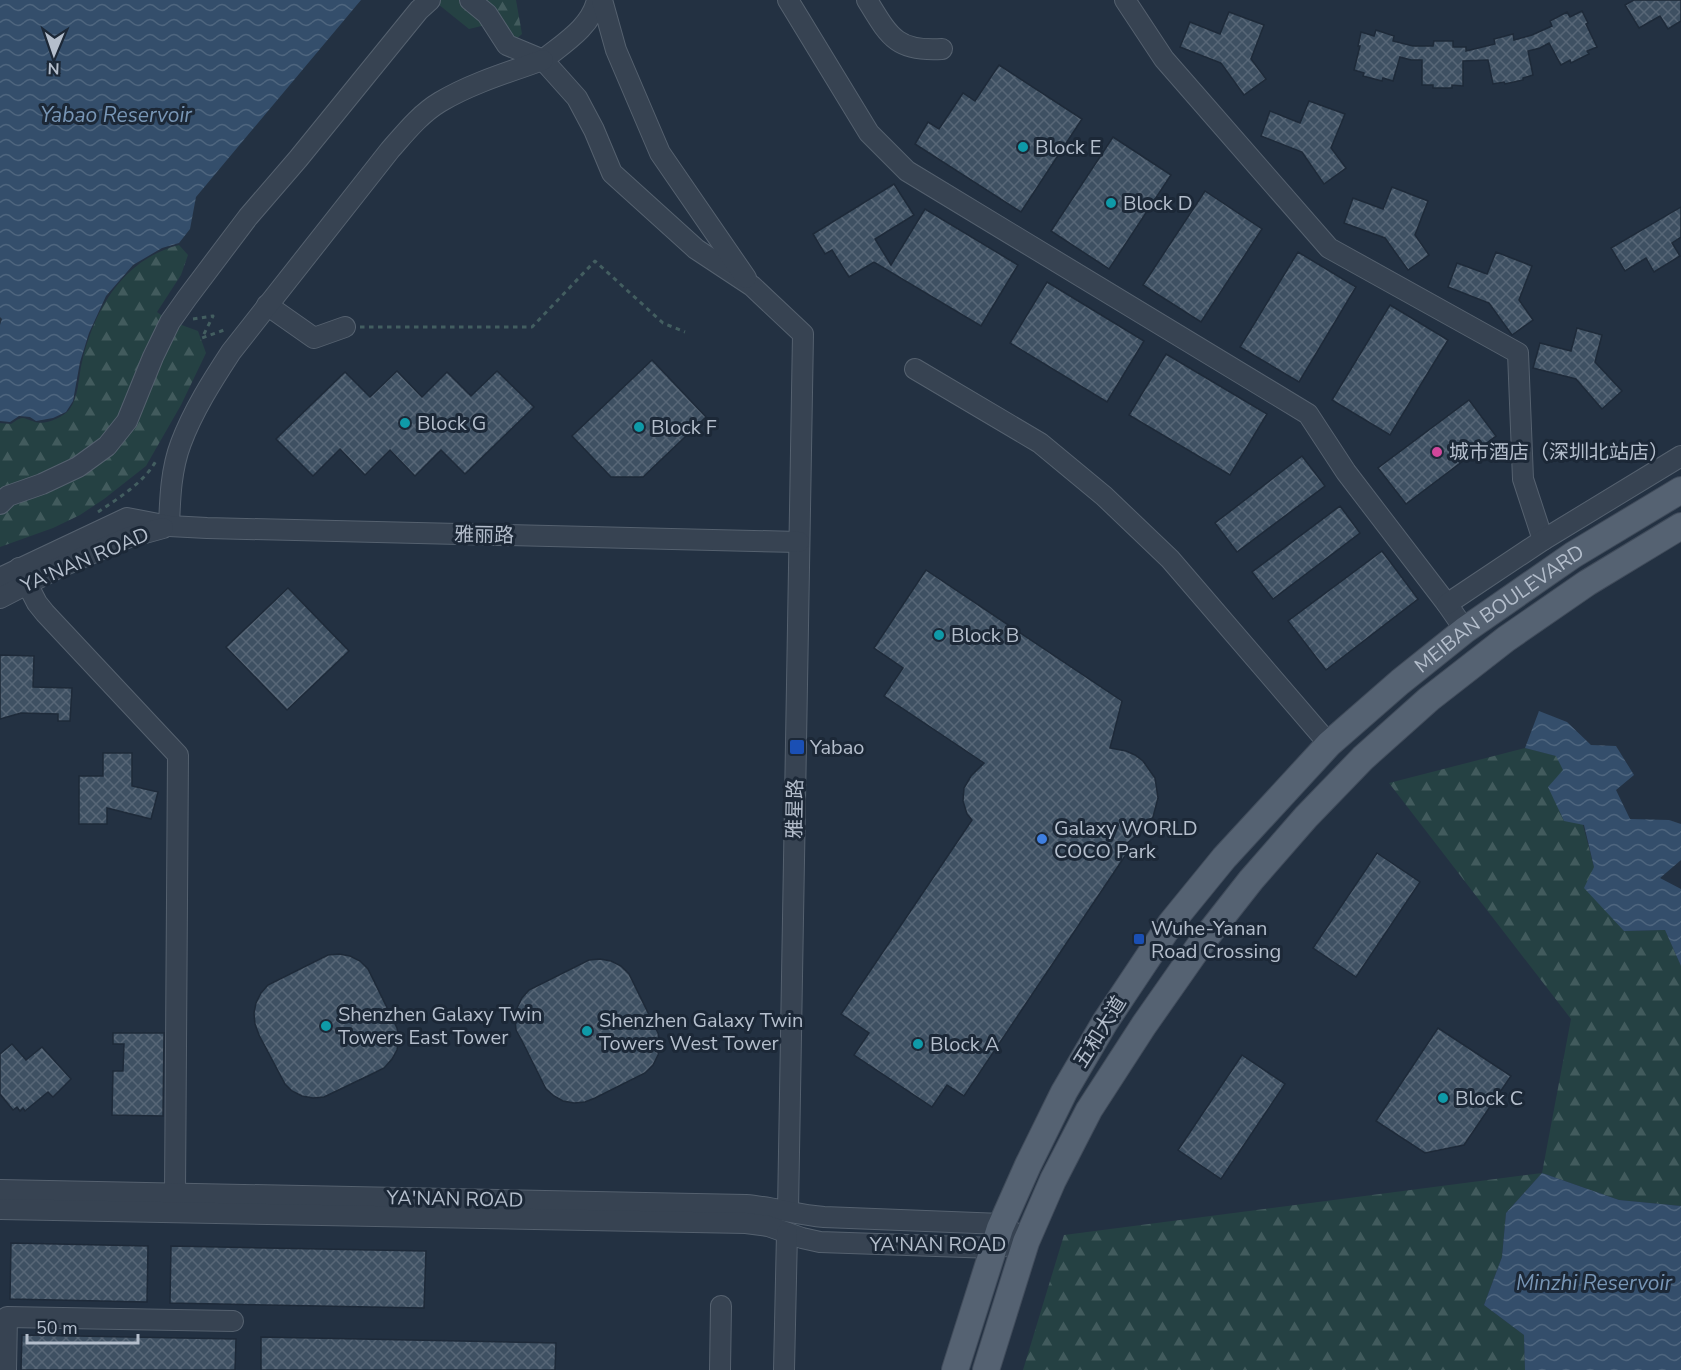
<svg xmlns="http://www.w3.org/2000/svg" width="1681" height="1370" font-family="'Nunito Sans','Noto Sans SC',sans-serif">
	<defs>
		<pattern id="forest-firs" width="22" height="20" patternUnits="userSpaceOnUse" patternTransform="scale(1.5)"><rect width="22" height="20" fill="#254143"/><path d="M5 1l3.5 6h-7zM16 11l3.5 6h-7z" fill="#425b5d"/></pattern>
		<pattern id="water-waves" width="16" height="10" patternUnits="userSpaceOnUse" patternTransform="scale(1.5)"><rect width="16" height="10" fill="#344e6b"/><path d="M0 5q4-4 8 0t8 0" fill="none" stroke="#4f667f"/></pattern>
		<pattern id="building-cross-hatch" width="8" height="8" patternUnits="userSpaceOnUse" patternTransform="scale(1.5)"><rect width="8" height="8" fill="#3e5062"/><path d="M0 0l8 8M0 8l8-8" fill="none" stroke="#586777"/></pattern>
	</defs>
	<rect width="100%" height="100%" fill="#233142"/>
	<!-- forest -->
	<g fill="url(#forest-firs)">
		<polygon points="433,0 516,0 522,34 514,41 498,22 469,29"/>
		<path d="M179,245L188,255L181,275L157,312L168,320L198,331L206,353L181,405L146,466L104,499L80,515L53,528L0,547V423L11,424C24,415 22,418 35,422C45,425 62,418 69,410C79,397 78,378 82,362C94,310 123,259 179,245Z"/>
		<polygon points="1525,748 1557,756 1564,770 1583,825 1594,867 1624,931 1665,930 1681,966 1681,1206 1619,1200 1542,1173 1506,1213 1502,1257 1484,1305 1524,1335 1525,1370 1023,1370 1064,1235 1542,1173 1571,1019 1389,783"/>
	</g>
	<!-- water -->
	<g fill="url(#water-waves)">
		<polygon points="0,0 361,0 196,197 190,229 179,243 162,248 133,265 106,296 89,333 80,362 73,401 66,412 53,418 36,421 30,417 19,416 10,422 0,421 0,325 2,319 0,317"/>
		<polygon points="1539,711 1567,722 1591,745 1616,746 1634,775 1616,790 1630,819 1669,820 1681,824 1681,860 1660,878 1681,889 1681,966 1665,930 1624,931 1584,888 1594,867 1584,825 1564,821 1548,787 1563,770 1556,756 1525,748"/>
		<polygon points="1542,1173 1619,1200 1681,1206 1681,1370 1525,1370 1524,1335 1484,1305 1502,1257 1506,1213"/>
	</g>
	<!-- building -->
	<g fill="url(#building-cross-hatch)" stroke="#1e2a39" stroke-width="1.5">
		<polygon points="1634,0 1681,0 1681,21 1668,29 1660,16 1639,28 1625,5"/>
		<polygon points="1582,11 1588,23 1586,24 1597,47 1587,51 1589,54 1571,63 1570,60 1561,65 1549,43 1540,48 1528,51 1533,75 1523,78 1523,80 1505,84 1504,82 1493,84 1488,60 1463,61 1463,86 1452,85 1452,88 1433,88 1433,85 1422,85 1422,60 1411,60 1400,57 1393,81 1383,78 1382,81 1363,76 1364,73 1354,70 1360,46 1358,46 1361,32 1374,36 1376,30 1394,36 1393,41 1413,46 1433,46 1434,41 1453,41 1453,47 1466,47 1466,51 1495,44 1494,39 1513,34 1514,40 1532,35 1552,26 1550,21 1567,12 1570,17"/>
		<polygon points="1229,12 1264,25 1251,59 1266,79 1244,95 1221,63 1180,47 1190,22 1220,34"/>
		<polygon points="999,65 1082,119 1021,212 915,144 928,122 939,129 963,93 975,101"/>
		<polygon points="1309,101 1345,114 1331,148 1346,168 1324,184 1302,152 1261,136 1270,111 1300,123"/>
		<polygon points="1113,137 1171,175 1109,269 1051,231"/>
		<polygon points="894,184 914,215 875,239 891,265 925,209 1018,265 981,326 874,262 849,277 832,250 825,254 813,234"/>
		<polygon points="1392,187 1428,201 1415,235 1429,255 1408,270 1385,238 1344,223 1353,198 1383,209"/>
		<polygon points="1205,191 1262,229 1201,322 1143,285"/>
		<polygon points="1681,207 1681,237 1672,243 1680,256 1654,272 1646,258 1625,271 1611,248"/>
		<polygon points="1298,252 1356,287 1299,382 1240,347"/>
		<polygon points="1496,252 1532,266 1519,300 1533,320 1512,335 1489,303 1448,287 1457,263 1487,274"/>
		<polygon points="1047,282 1144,341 1107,402 1010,343"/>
		<polygon points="1390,305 1448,340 1390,435 1332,400"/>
		<polygon points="1577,328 1602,335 1595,362 1622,391 1602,409 1576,379 1533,368 1540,343 1571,351"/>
		<polygon points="1166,354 1267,414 1230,475 1129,415"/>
		<polygon points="652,360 706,417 643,477 611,477 572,436"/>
		<polygon points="397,371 422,397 447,372 471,396 497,371 534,407 465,474 441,450 415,476 390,450 365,475 340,449 313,476 276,439 345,372 370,397"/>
		<polygon points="1469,400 1496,436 1406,504 1378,468"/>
		<polygon points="1302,456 1325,486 1237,552 1215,523"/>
		<polygon points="1340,506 1360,533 1273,599 1252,572"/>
		<polygon points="1382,551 1418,599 1326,670 1288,621"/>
		<polygon points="926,570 1122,701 1110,748 1126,751 1135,755 1143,761 1155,778 1158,798 1153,817 1147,826 1124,846 1131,847 964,1096 947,1085 932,1107 854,1055 869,1033 841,1014 972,820 967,814 963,801 964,788 971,776 984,763 884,696 903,668 874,648"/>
		<polygon points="288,588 349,651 287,710 226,647"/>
		<polygon points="0,655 34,656 33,687 72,688 70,721 58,721 58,714 21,713 0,719"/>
		<polygon points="103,753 132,753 132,786 158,792 151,819 107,808 107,824 79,824 79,776 103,776"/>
		<polygon points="1377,853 1420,882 1356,977 1313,948"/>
		<polygon points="339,954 350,956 360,961 368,969 397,1028 399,1039 397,1050 392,1059 384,1068 374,1073 324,1097 313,1098 302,1096 292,1091 285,1084 259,1035 255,1024 254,1013 256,1003 261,993 268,985 328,955"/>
		<polygon points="600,959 611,961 621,966 629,974 658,1033 660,1044 658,1055 653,1065 645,1073 595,1098 585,1102 574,1103 563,1101 554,1096 546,1089 521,1039 516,1030 515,1019 517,1008 522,998 529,990 589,960"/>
		<polygon points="1438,1028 1511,1076 1464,1145 1425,1153 1376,1121"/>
		<polygon points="113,1033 164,1033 163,1116 112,1115 113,1071 123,1071 124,1044 113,1044"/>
		<polygon points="12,1044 26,1060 42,1047 71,1079 53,1097 48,1092 25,1111 23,1108 20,1111 17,1107 13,1110 0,1094 0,1054"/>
		<polygon points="1242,1055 1285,1084 1221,1179 1178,1150"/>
		<polygon points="11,1243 148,1246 147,1302 10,1299"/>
		<polygon points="171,1246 426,1251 424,1308 170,1303"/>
		<polygon points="22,1335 236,1339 235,1370 21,1370"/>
		<polygon points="261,1337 556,1343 555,1370 261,1370"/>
	</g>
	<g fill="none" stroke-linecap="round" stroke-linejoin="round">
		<!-- minor casing -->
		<g stroke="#55616f" stroke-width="22">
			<g id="minor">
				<polyline points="470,0 487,14 507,45 543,60"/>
				<path d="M597,0C591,27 564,43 543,60L577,98L594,130L612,173L696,249L752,286L803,334L788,1211"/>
				<polyline points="602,0 616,50 660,153 746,278"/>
				<polyline points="788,0 869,133 907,171 1308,414 1346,472 1447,604 1465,630"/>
				<path d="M867,0C889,36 896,52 942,49"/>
				<polyline points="1125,0 1164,59 1329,248 1518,353 1523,479 1543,540"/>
				<polyline points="267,305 314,338 345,327"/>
				<polyline points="915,369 1040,443 1104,496 1170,559 1329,744"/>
				<polyline points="0,504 8,496 42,484 78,467 107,446 127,421 153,357 170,322 187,298 248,217 298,159 419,10 430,0"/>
				<path d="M169,526C170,498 171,469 181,443C193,411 212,381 231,352L390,150C405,133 420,114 440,102C472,83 509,72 543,60"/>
				<polyline points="19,568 37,603 45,613 178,755 175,1193"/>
				<polyline points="0,578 127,518 169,526 207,528 799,542"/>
				<polyline points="0,598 56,569 127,538 163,528"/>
				<polyline points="1447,604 1543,540 1681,456"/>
				<path d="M0,1190L746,1205C772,1207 798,1215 824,1217L1002,1224L1026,1242"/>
				<polyline points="0,1209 746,1223 768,1226 802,1238 820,1242 994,1248 1005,1246"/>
				<polyline points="6,1370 7,1317 233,1321"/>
				<polyline points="720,1370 721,1306"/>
				<polyline points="784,1370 787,1233"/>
			</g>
		</g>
		<!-- major casing -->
		<g stroke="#414c5b" stroke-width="28">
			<g id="major">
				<path id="s1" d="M955,1370L1000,1228L1028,1165L1064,1092L1105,1022L1171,923L1224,858L1329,744L1400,682L1465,630L1573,555L1681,490"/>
				<polyline points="986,1370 1026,1242 1053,1180 1089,1110 1144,1025 1200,945 1251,880 1306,817 1363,758 1429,699 1506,639 1587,583 1681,526"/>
			</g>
		</g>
		<!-- path -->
		<g stroke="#435e60" stroke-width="3" stroke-dasharray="4.5 4.5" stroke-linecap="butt">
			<polyline points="193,319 213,316 202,338 224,330 226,332"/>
			<polyline points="360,327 532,327 595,261 663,323 685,332"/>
			<path d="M98,512C120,497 145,482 157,459"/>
		</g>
		<!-- minor -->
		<use href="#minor" stroke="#374352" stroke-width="20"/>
		<!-- major -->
		<use href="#major" stroke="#556272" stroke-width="26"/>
	</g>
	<!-- markers -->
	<g fill="#0f9aa8" stroke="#1c2837" stroke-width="2">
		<circle cx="1023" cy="147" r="6"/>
		<circle cx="1111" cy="203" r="6"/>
		<circle cx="405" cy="423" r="6"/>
		<circle cx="639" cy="427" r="6"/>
		<circle cx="939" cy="635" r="6"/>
		<circle cx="326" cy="1026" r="6"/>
		<circle cx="587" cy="1031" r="6"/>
		<circle cx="918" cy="1044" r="6"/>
		<circle cx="1443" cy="1098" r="6"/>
	</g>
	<circle fill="#d1479c" stroke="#1c2837" stroke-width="2" cx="1437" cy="452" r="6"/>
	<g fill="#1a4fb4" stroke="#1c2837" stroke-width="2">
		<rect x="789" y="739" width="16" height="16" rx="3"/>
		<rect x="1133" y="933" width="12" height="12" rx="3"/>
	</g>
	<circle fill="#3f7fe0" stroke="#1c2837" stroke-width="2" cx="1042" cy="839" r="6"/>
	<g text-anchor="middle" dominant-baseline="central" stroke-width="6" stroke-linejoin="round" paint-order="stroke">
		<!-- poi labels -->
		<g font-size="20" fill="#b4becc" stroke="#1c2837" text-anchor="start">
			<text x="1035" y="147">Block E</text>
			<text x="1123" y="203">Block D</text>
			<text x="417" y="423">Block G</text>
			<text x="651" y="427">Block F</text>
			<text x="1449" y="452">城市酒店（深圳北站店）</text>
			<text x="951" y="635">Block B</text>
			<text x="810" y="747">Yabao</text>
			<text x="1054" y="828">Galaxy WORLD<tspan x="1054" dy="23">COCO Park</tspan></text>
			<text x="1151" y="928">Wuhe-Yanan<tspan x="1151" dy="23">Road Crossing</tspan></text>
			<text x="338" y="1014">Shenzhen Galaxy Twin<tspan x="338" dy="23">Towers East Tower</tspan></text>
			<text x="599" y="1020">Shenzhen Galaxy Twin<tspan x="599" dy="23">Towers West Tower</tspan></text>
			<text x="930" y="1044">Block A</text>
			<text x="1455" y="1098">Block C</text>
		</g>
		<!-- street labels -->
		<g font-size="20" fill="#b4becc" stroke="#1c2837">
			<text transform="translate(484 535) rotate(1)">雅丽路</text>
			<text transform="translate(85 560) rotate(-23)">YA'NAN ROAD</text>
			<text stroke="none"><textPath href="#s1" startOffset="956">MEIBAN BOULEVARD</textPath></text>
			<text transform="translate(795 809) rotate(-89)">雅星路</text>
			<text transform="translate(1100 1032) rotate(-58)">五和大道</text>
			<text transform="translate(455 1199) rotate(1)">YA'NAN ROAD</text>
			<text x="938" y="1244">YA'NAN ROAD</text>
		</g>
		<!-- water labels -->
		<g font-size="21" font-style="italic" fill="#7896b6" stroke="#1c2837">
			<text x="116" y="115">Yabao Reservoir</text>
			<text x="1594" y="1283">Minzhi Reservoir</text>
		</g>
	</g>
	<!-- north arrow -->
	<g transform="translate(54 54) rotate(182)" stroke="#1c2837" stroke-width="4.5" paint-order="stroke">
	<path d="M0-4.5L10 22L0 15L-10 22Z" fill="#b4becc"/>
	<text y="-9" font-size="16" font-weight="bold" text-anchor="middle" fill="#b4becc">N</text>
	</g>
	<!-- scale -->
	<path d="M27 1334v9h111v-9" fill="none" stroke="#b4becc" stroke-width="3"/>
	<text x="36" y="1334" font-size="18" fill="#b4becc" stroke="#1c2837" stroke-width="4.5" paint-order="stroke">50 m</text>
</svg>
